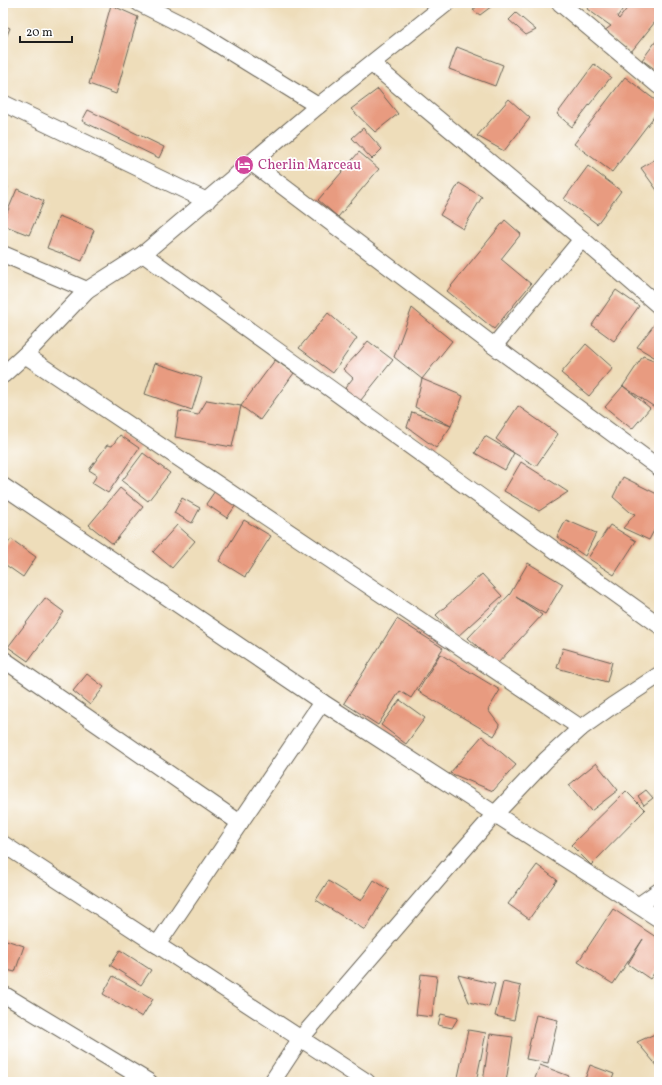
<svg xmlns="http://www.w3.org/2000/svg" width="662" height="1085" font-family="Vollkorn,serif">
	<rect width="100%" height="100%" fill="#fff"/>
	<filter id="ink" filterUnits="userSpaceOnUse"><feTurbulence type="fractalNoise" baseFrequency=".025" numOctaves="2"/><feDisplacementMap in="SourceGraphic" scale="8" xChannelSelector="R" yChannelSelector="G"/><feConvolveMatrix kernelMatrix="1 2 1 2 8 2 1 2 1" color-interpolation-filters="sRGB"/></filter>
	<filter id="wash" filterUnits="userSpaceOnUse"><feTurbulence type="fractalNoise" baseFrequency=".012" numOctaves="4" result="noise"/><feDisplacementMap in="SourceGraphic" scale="16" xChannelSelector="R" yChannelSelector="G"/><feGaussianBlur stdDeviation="0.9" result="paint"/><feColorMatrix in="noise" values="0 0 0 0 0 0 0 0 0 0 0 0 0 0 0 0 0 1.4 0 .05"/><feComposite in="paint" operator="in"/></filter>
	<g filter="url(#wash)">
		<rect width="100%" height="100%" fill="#eeddba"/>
		<g id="blocks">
			<!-- building -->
			<g fill="#e89b80">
				<polygon points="482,3 496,3 480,15 473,10"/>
				<polygon points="591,3 627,3 617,17 619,19 631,3 659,3 659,17 631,52 604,31 611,26 587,9"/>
				<polygon points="111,5 138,17 116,94 89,84"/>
				<polygon points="516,13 536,30 526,35 509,20"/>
				<polygon points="3,25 10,28 3,45"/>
				<polygon points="659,37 659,72 642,60"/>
				<polygon points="457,47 503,65 495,86 449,69"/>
				<polygon points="594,64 611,77 572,127 557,114"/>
				<polygon points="625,77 659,103 659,110 612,172 574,144"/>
				<polygon points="378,89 398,114 375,132 351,109"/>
				<polygon points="509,99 530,118 504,151 477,136"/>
				<polygon points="88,110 164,147 159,158 82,121"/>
				<polygon points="363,128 382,149 372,159 352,138"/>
				<polygon points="359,152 379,169 338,217 318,200"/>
				<polygon points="659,157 659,193 641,168"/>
				<polygon points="588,166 621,191 597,224 564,199"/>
				<polygon points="459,183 482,197 463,229 440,215"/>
				<polygon points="3,185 8,187 3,201"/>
				<polygon points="17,189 44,201 29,235 3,225 3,222"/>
				<polygon points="59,216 94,230 82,261 47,248"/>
				<polygon points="505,220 521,234 501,259 531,284 494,329 447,291"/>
				<polygon points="616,290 639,306 614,341 592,325"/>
				<polygon points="412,308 452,341 422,379 394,357"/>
				<polygon points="328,313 357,338 333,373 299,348"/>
				<polygon points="657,321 659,323 659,360 637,347"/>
				<polygon points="368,341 393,360 357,405 345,388 353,378 343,369 359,352"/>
				<polygon points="586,344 613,368 589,396 561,373"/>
				<polygon points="643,356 659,362 659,410 623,386 650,408 632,429 605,407 623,386"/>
				<polygon points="275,360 294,373 260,420 241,406 232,447 175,437 179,411 198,415 207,400 241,406"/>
				<polygon points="155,363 202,378 192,410 145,394"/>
				<polygon points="422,379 463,396 451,426 415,407"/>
				<polygon points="518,406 558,434 536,466 514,453 505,470 475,453 485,436 514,453 496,439"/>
				<polygon points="412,412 451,426 436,448 407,427"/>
				<polygon points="120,435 139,448 108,493 92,483 97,475 89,470 107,445 112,446"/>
				<polygon points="143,453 170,473 148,501 122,481"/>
				<polygon points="521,462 568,492 539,511 504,491"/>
				<polygon points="623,477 659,495 659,521 649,540 623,528 635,514 630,512 613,497"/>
				<polygon points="120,488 143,507 113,544 89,525"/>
				<polygon points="217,488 238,502 227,518 206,504"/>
				<polygon points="182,498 200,508 192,523 174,513"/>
				<polygon points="244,520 271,536 245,577 219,561"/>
				<polygon points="566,520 596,533 585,556 557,537"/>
				<polygon points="177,525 195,541 172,568 153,552"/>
				<polygon points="610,525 636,541 614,575 588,558"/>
				<polygon points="11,539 36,557 23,577 3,563 3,550"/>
				<polygon points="528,563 563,584 545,614 516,597 542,615 497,664 468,638 510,594"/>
				<polygon points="482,574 502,596 457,637 436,615"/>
				<polygon points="45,598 64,612 28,661 8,647"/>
				<polygon points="397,619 443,648 411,698 400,691 378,725 344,703"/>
				<polygon points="563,648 612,662 607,682 557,668"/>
				<polygon points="440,654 500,690 488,710 500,726 494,736 418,691"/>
				<polygon points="87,674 104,687 90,705 73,691"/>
				<polygon points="400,700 425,718 406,744 381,725"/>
				<polygon points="482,736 516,765 493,791 450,773"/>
				<polygon points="596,763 618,790 591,811 569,785"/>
				<polygon points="646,790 653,798 644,805 638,796"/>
				<polygon points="626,791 645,810 591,865 571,845"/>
				<polygon points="537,865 557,880 529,919 508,904"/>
				<polygon points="374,880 389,890 365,930 316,900 328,881 361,901"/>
				<polygon points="613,909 659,939 659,966 650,979 628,964 643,939 613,984 578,962"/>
				<polygon points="3,939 24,946 15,972 3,969"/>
				<polygon points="120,950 151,970 141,985 110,965"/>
				<polygon points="421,974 437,976 432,1017 416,1015"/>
				<polygon points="458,975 495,984 489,1007 469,1002"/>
				<polygon points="113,976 153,999 142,1017 103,994"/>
				<polygon points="503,982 521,986 514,1020 495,1016"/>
				<polygon points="441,1014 458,1018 452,1028 438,1025"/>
				<polygon points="536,1015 558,1020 548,1063 526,1059"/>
				<polygon points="468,1030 486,1033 476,1082 457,1082"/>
				<polygon points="657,1033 659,1035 659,1068 637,1042"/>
				<polygon points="490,1034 513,1037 506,1082 483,1082"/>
				<polygon points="540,1065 569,1076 567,1082 537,1082 534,1081"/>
				<polygon points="590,1065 614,1074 611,1082 584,1082"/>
			</g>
		</g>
	</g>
	<g filter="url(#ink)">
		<use href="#blocks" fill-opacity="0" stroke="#666053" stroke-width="1"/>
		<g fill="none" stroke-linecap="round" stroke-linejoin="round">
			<!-- minor casing -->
			<g stroke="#666053" stroke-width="18">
				<g id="minor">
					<polyline points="139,3 203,35 318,106"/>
					<polyline points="560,3 659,86"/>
					<polyline points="372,64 582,239 659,306"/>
					<polyline points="3,103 207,201"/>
					<polyline points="252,163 494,346 659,468"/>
					<polyline points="3,254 87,290"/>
					<polyline points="143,254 659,625"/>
					<polyline points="494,346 582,239"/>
					<polyline points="25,355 581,728"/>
					<polyline points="3,375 25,355 87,290 143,254 318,106 447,3"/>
					<polyline points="3,486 322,702 495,814 659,919"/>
					<polyline points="3,659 240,823"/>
					<polyline points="3,844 367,1082"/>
					<polyline points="639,905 659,891"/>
					<polyline points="157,945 322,702"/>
					<polyline points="3,994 149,1082"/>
					<polyline points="272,1082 301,1038 451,864 495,814 546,760 581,728 612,706 659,675"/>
				</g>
			</g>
			<!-- minor -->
			<use href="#minor" stroke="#fff" stroke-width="16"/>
		</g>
	</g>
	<!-- icons -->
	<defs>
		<g id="hotel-disc" transform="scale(1)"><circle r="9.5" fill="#d1479c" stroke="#fff"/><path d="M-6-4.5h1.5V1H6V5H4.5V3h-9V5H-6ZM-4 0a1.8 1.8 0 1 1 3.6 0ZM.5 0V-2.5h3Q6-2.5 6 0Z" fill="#fff"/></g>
	</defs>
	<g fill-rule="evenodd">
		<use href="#hotel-disc" x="244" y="165"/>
	</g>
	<g text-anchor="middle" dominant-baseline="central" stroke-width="3.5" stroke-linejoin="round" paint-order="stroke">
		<!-- hotel labels -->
		<g font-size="14" fill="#b23c85" stroke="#fff" text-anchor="start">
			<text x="258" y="165">Cherlin Marceau</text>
		</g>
	</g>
	<!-- margin -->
	<rect width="662" height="1085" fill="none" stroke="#fff" stroke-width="16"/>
	<!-- scale -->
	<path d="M20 36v6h52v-6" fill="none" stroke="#1c1c1c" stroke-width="2"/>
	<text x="26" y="36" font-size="12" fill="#1c1c1c" stroke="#ffffff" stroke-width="3" paint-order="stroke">20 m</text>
</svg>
